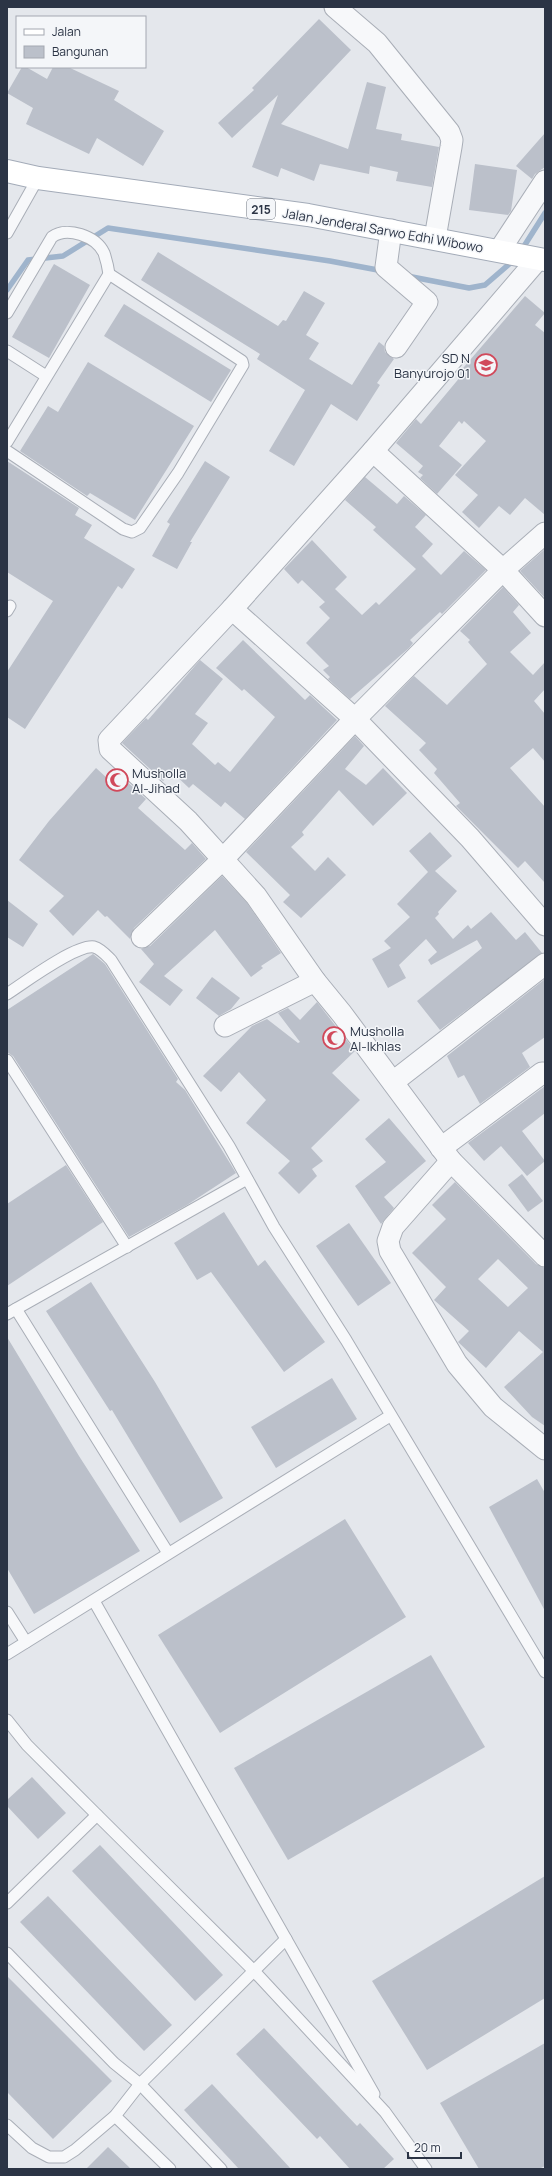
<svg xmlns="http://www.w3.org/2000/svg" width="552" height="2176" font-family="Manrope,sans-serif">
	<rect width="100%" height="100%" fill="#e4e7ec"/>
	<g fill="none" stroke-linecap="round" stroke-linejoin="round">
		<!-- stream -->
		<g stroke="#9fb4cc" stroke-width="5.5">
			<polyline points="521,251 545,213"/>
			<polyline points="407,276 469,288 485,285 515,259"/>
			<polyline points="7,290 28,260 63,256 108,228 330,261 383,271"/>
		</g>
	</g>
	<!-- building -->
	<g fill="#bbc0ca" fill-rule="evenodd">
		<polygon points="319,19 351,50 281,124 348,149 367,82 386,87 376,129 402,134 401,140 439,147 432,187 396,181 398,172 370,166 369,174 320,164 314,181 281,168 278,177 252,167 278,95 232,138 218,123 254,90 252,88"/>
		<polygon points="22,67 26,67 47,79 53,67 68,67 119,91 114,100 164,131 143,166 97,138 89,154 26,124 33,108 7,93"/>
		<polygon points="545,133 545,167 535,174 532,179 516,166"/>
		<polygon points="475,164 517,170 511,211 508,215 469,210"/>
		<polygon points="158,252 278,326 283,320 286,321 304,291 325,303 306,335 319,343 309,359 352,385 379,342 384,346 385,352 394,359 377,383 380,385 357,421 331,404 294,466 269,451 305,390 257,359 260,354 141,280"/>
		<polygon points="54,264 90,285 49,358 12,337"/>
		<polygon points="525,296 545,313 535,325 545,333 545,515 525,498 510,515 499,506 479,528 462,512 478,495 455,475 486,441 464,421 462,424 459,421 439,446 462,465 437,494 420,478 423,475 418,472 423,466 396,443 416,419 421,424 461,376 458,374"/>
		<polygon points="124,304 231,370 211,402 104,336"/>
		<polygon points="88,362 194,426 135,520 90,493 87,496 20,451 48,406 58,412"/>
		<polygon points="7,461 79,508 75,515 92,525 84,538 135,569 122,589 118,586 25,729 7,717 7,672 53,601 7,572"/>
		<polygon points="205,461 230,477 190,542 192,542 177,569 152,556 170,524 167,522"/>
		<polygon points="365,477 397,504 404,496 426,515 415,527 433,544 422,556 441,575 464,551 486,570 442,614 440,612 410,640 413,643 409,648 350,699 328,679 330,677 323,670 329,666 306,643 330,618 319,607 325,602 302,580 298,584 284,569 312,540 347,577 335,589 362,615 376,602 379,605 416,569 373,530 376,527 345,500"/>
		<polygon points="545,549 545,598 520,571"/>
		<polygon points="503,587 519,605 513,612 531,633 510,652 533,675 545,662 545,689 534,701 545,714 545,762 533,748 510,768 545,807 545,883 525,861 518,868 456,806 460,803 434,773 437,769 419,750 426,743 385,706 414,676 447,705 487,664 468,642 470,640 460,631"/>
		<polygon points="243,640 305,700 310,695 337,720 245,819 225,802 221,807 193,784 189,788 172,772 163,781 122,743 146,718 148,720 200,660 223,679 195,714 208,723 192,744 215,765 218,762 230,772 275,717 244,689 242,691 216,668"/>
		<polygon points="355,736 364,746 345,769 366,785 383,768 407,793 373,826 339,790 302,832 304,835 291,847 315,871 328,857 346,875 301,918 283,902 290,895 246,852"/>
		<polygon points="96,768 117,787 124,779 146,799 138,808 185,850 192,843 206,859 134,928 130,939 107,916 105,917 98,910 73,936 49,911 64,896 19,860 49,821"/>
		<polygon points="430,832 452,856 435,871 457,891 438,912 439,914 435,918 453,939 468,925 471,929 491,912 516,940 525,932 542,953 440,1030 417,1001 482,948 477,940 431,965 428,960 437,952 426,939 399,965 406,978 388,988 372,959 391,948 384,941 410,917 397,904 428,872 409,851"/>
		<polygon points="222,876 247,903 281,953 261,966 263,968 251,977 215,930 164,976 183,990 170,1006 139,982 154,964 141,949 150,946"/>
		<polygon points="7,900 38,924 23,947 7,937"/>
		<polygon points="93,954 105,964 178,1079 176,1082 185,1090 236,1173 187,1205 129,1237 13,1056 7,1052 7,1010"/>
		<polygon points="212,977 240,998 231,1009 219,1016 196,998"/>
		<polygon points="545,979 545,1037 522,1053 530,1067 480,1104 464,1075 458,1078 447,1056"/>
		<polygon points="317,1002 355,1051 332,1073 360,1100 311,1148 323,1161 312,1169 317,1176 299,1194 278,1173 290,1161 246,1123 266,1100 239,1072 221,1092 203,1076 252,1026 267,1019 298,1043 300,1042 278,1013 288,1008 300,1020"/>
		<polygon points="545,1086 545,1113 522,1131 545,1161 527,1176 501,1146 484,1161 468,1143"/>
		<polygon points="389,1118 426,1161 384,1197 394,1208 381,1224 355,1186 386,1162 365,1139"/>
		<polygon points="66,1165 103,1222 7,1286 7,1204"/>
		<polygon points="522,1174 543,1201 528,1212 508,1185"/>
		<path d="M455,1182L536,1264L545,1268V1426L532,1417L504,1387L543,1352L519,1331L486,1368L458,1342L469,1331L434,1300L446,1287L412,1253L446,1219L432,1205ZM498,1259L528,1288L508,1307L478,1279Z"/>
		<polygon points="224,1212 258,1266 265,1260 325,1342 284,1372 211,1272 197,1280 174,1243"/>
		<polygon points="349,1223 391,1283 358,1306 316,1246"/>
		<polygon points="91,1282 155,1382 223,1498 180,1523 112,1410 110,1411 46,1311"/>
		<polygon points="7,1337 79,1456 140,1551 34,1614 7,1568"/>
		<polygon points="332,1378 357,1419 276,1468 251,1427"/>
		<polygon points="537,1479 545,1493 545,1611 489,1507"/>
		<polygon points="345,1519 406,1617 220,1733 158,1635"/>
		<polygon points="431,1655 485,1747 288,1860 234,1768"/>
		<polygon points="32,1777 66,1813 38,1839 7,1806 7,1800"/>
		<polygon points="100,1845 223,1975 195,2001 72,1871"/>
		<polygon points="545,1876 545,1998 427,2070 372,1981"/>
		<polygon points="48,1896 172,2025 144,2051 20,1922"/>
		<polygon points="7,1976 112,2081 53,2139 7,2092"/>
		<polygon points="264,2028 357,2126 360,2123 394,2159 383,2169 350,2169 320,2136 317,2139 236,2054"/>
		<polygon points="545,2043 545,2166 539,2169 479,2169 440,2103"/>
		<polygon points="212,2084 255,2130 291,2169 239,2169 184,2110"/>
		<polygon points="108,2147 131,2169 86,2169"/>
	</g>
	<g fill="none" stroke-linecap="round" stroke-linejoin="round">
		<!-- lane casing -->
		<g stroke="#a9aeb7" stroke-width="13">
			<g id="lane">
				<polyline points="7,233 38,178"/>
				<path d="M7,313L52,237C67,226 96,236 104,253C106,259 108,267 109,274L242,361L243,365L178,473L140,528L132,532L123,529L7,451"/>
				<polyline points="7,351 46,376"/>
				<polyline points="7,442 109,274"/>
				<polyline points="7,611 10,606"/>
				<path d="M7,994C24,983 76,944 94,947C101,949 106,955 111,960L229,1146L274,1227L346,1340L545,1672"/>
				<polyline points="7,1060 127,1247"/>
				<polyline points="16,1309 168,1553"/>
				<polyline points="7,1314 247,1179"/>
				<polyline points="94,1601 374,2094"/>
				<polyline points="7,1612 26,1642"/>
				<polyline points="7,1654 390,1416"/>
				<polyline points="7,1720 27,1745 97,1815 254,1971 385,2112 426,2169"/>
				<polyline points="7,1903 97,1815"/>
				<polyline points="7,1953 114,2063 140,2084 221,2169"/>
				<polyline points="115,2116 170,2169"/>
				<polyline points="7,2125 32,2148 49,2157 64,2157 75,2150 115,2116 140,2084 286,1939"/>
			</g>
		</g>
		<!-- street casing -->
		<g stroke="#a9aeb7" stroke-width="23">
			<g id="street">
				<polyline points="335,7 377,43 449,132 452,140 451,147 435,238"/>
				<polyline points="391,230 386,267 427,302 396,347"/>
				<polyline points="499,251 545,181"/>
				<polyline points="538,259 373,451 232,609 109,740 110,749 188,821 256,896 315,981 342,1014 451,1161 545,1256"/>
				<polyline points="373,451 503,570 545,616"/>
				<polyline points="232,609 355,719 470,838 545,925"/>
				<polyline points="142,937 223,859 355,719 503,570 545,533"/>
				<polyline points="225,1026 315,981"/>
				<polyline points="393,1082 545,964"/>
				<polyline points="441,1148 542,1073"/>
				<polyline points="451,1161 393,1227 388,1241 390,1251 457,1364 493,1407 545,1449"/>
			</g>
		</g>
		<!-- primary casing -->
		<g stroke="#a3abb8" stroke-width="24">
			<polyline id="primary" points="7,171 38,178 308,215 545,260"/>
		</g>
		<!-- lane -->
		<use href="#lane" stroke="#f7f8fa" stroke-width="11"/>
		<!-- street -->
		<use href="#street" stroke="#f7f8fa" stroke-width="21"/>
		<!-- primary -->
		<use href="#primary" stroke="#fff" stroke-width="22"/>
	</g>
	<!-- icons -->
	<defs>
		<g id="school-ring" transform="scale(1.15)"><circle r="9.5" fill="#f4f6f9" stroke="#d1495b" stroke-width="1.5"/><path d="M0-5L7-2L0 1L-7-2ZM-4 1L0 2.5L4 1V4Q0 6-4 4Z" fill="#d1495b"/></g>
		<g id="mosque-ring" transform="scale(1.15)"><circle r="9.5" fill="#f4f6f9" stroke="#d1495b" stroke-width="1.5"/><path d="M3.5-4.9A6 6 0 1 0 3.5 4.9A5 5 0 1 1 3.5-4.9Z" fill="#d1495b"/></g>
	</defs>
	<g fill-rule="evenodd">
		<use href="#school-ring" x="486" y="365"/>
		<use href="#mosque-ring" x="117" y="780"/>
		<use href="#mosque-ring" x="334" y="1038"/>
	</g>
	<g text-anchor="middle" dominant-baseline="central" stroke-width="3" stroke-linejoin="round" paint-order="stroke">
		<!-- shield labels -->
		<rect fill="#f4f6f9" stroke="#676e7b" stroke-width="1" x="247" y="199" width="28" height="20" rx="3"/>
		<g font-size="12" font-weight="bold" fill="#2b3445">
			<text x="261" y="209">215</text>
		</g>
		<!-- street labels -->
		<g font-size="13" fill="#2b3445" stroke="#f4f6f9">
			<text transform="translate(383 230) rotate(10)">Jalan Jenderal Sarwo Edhi Wibowo</text>
		</g>
		<!-- poi labels -->
		<g font-size="13" fill="#2b3445" stroke="#f4f6f9" text-anchor="start">
			<text x="470" y="358" text-anchor="end">SD N<tspan x="470" dy="15">Banyurojo 01</tspan></text>
			<text x="132" y="773">Musholla<tspan x="132" dy="15">Al-Jihad</tspan></text>
			<text x="350" y="1031">Musholla<tspan x="350" dy="15">Al-Ikhlas</tspan></text>
		</g>
	</g>
	<!-- border -->
	<rect width="552" height="2176" fill="none" stroke="#2b3445" stroke-width="16"/>
	<!-- legend -->
	<rect x="16" y="16" width="130" height="52" fill="#f4f6f9" stroke="#a4a8b1"/>
	<rect x="24" y="29" width="20" height="6" fill="#ffffff" stroke="#a4a8b1"/>
	<text x="52" y="36" font-size="12" fill="#2b3445">Jalan</text>
	<rect x="24" y="46" width="20" height="12" fill="#bbc0ca" stroke="#a4a8b1"/>
	<text x="52" y="56" font-size="12" fill="#2b3445">Bangunan</text>
	<!-- scale -->
	<path d="M408 2152v6h53v-6" fill="none" stroke="#2b3445" stroke-width="2"/>
	<text x="414" y="2152" font-size="12" fill="#2b3445" stroke="#f4f6f9" stroke-width="3" paint-order="stroke">20 m</text>
</svg>
